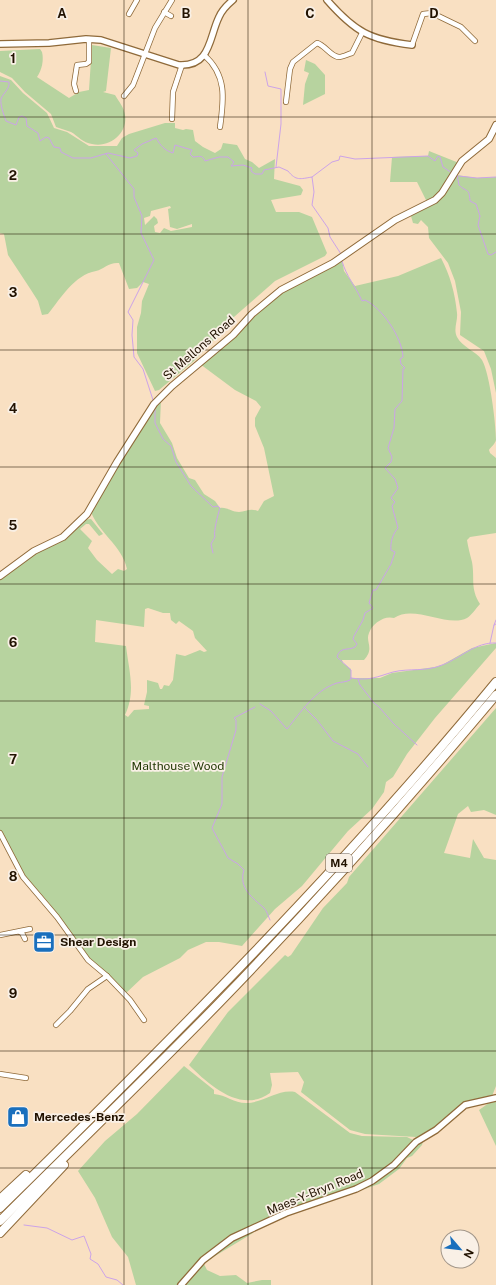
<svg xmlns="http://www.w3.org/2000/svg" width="496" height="1285" font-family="'Public Sans',sans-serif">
	<rect width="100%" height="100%" fill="#f9e0c2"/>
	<!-- green -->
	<g fill="#b7d39f" fill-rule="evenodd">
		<path d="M92,45L111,48L106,91L103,92L115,95C119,102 124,107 125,115C128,133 110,148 92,144C83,143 78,136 71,132C66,130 61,129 56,127L51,114L25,92L12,78L0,72V51L40,49L42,52C44,60 42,70 37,77L69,98L79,92L89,90Z"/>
		<polygon points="306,60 315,64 325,75 325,94 303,105 305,84 309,73 304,71"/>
		<path d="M0,76L11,80L23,93L47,113L54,128L67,132L89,146H117L122,138L129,134L165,123H175V128L183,130L186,129L193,130L195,141L203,147L215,153L221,149L223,143L237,145L245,159L252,162L259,168L275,159L274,179L300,186L303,190L301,195L271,200L276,212H299L312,217L327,253L325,256L275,281L227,323V326L194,361L159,390L155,391L137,353V327L141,313L142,301L149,284L143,282L137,288L129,289L119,263C109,262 104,269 96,271C74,275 61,298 48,314L42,315L38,301L31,290L8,255L4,234L0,233ZM170,206L171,208L168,209L170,227L177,229L192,224V227L171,231L164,228L160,233L155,232L154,226L158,223L157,219L154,216L145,225L144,218L150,216L151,211Z"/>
		<polygon points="429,151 459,163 436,198 427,202 417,182 390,182 392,157 428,156"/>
		<polygon points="456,175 477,178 496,177 496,393 491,369 484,351 460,335 461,312 455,281 448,263 429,238 428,227 421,220 418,224 413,223 411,216 440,199"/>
		<path d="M441,258C450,275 455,293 457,313C458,321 453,329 457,337C462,347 476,351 482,360C490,374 496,425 496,440C495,444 491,447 489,450L490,453L496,458V533L470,537L467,540C468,547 470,554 472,562C475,579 470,588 480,604C476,608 472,615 467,618C447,628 414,604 394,618C384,615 372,624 369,633C365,642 375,648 364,660H342L343,663L351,669V678H380L392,673L435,667L442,665L472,648L496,643V648L435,718L407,754L393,777L386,782L384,792L372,809L348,831L302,886L275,909L242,946L219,942H206L188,950L180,958L143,977L125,994L94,964L49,903L26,877L0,830V579L81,520L91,519L103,534L99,536L89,524H86L80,529L92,541L88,548L97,560L112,574L118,569L124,571L127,569C122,545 97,532 90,509L146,416L161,399L160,423L172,443L177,458L189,478L195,480L204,494L215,501L220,508C227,507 232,512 239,512C246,511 251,508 258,511L264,501L274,496L264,448L255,426V418L261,407L256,401L235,390L200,364L238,334L260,311L288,288L342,260L344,271L355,286L398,276ZM148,608L163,613H170L171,620L176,624L179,621L193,631L195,638L207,651L204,652L200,650L185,656L176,654L173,680L169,686L164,685L162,689H160L158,683L147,680V692L144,705L149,706V709L134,710L128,717L125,715C136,692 129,671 126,646L95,642L96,620L144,627L145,609Z"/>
		<path d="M496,708V815L484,810L471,812L468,806L458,814L444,853L470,858L473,839L484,858L496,860V1086L492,1096L468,1102L432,1130L422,1135L424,1138L422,1145L412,1156L407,1158L399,1169L379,1184L322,1204L316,1203L254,1230L253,1233L215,1256L204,1264L207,1270L220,1276L236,1275L247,1283L262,1280H271V1285H136L128,1257L112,1237L95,1198L78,1171L105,1141L137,1114L184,1066L214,1090V1094C226,1095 234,1103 246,1103C264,1103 277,1089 295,1092L350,1133L362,1136L407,1137L413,1140L416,1137L365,1134L350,1130L301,1092L304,1082L298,1072L270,1073L272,1085L270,1093C241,1114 209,1085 189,1065L228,1012L285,955L288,957L291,955L323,908L347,883L349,877Z"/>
		<polygon points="496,1098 496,1146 479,1110"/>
	</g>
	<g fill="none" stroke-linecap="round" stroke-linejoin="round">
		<!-- stream -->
		<g stroke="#cca3e8" stroke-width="1">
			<polyline points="265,72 268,86 281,89 281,124 276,167"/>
			<path d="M0,81L9,82C10,89 3,93 1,99C0,105 4,115 6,121L16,125L19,117L22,116L26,118L27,126L38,133L40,141L46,137L49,138L54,147L60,148L61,152L73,158H91L108,153L130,158L137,156L138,153L134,150L142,144L156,138C161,146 164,150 173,153L175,145L192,150L190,154L193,157C199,157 202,154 205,161L219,157H228L234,162L231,166L243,165L252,168L251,171L255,174H262L264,170L279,167L288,171C296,181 300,179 312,177L314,192L312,205L328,228L330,237L341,254"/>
			<polyline points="106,154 134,189 134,197 142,216 141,233 154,260 128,312 133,320 132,335 134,357 143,369 153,400"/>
			<path d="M457,175L459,185C467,193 469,187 470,201L476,204L480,216L478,225L488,254L491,255L496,252"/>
			<polyline points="459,176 477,178 496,177"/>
			<polyline points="312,177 332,162 339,160 340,156 355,159 428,156 435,161 438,156 440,157 443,167 452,173"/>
			<path d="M342,261C346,276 356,287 362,301L365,300C382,308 402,337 403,357L400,359L401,364L405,368L403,369L402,401L395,409L394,428L388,448L392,457L391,462L385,468L395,479L398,488L391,498L395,502L392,506L398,528C393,533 390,543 391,550L395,552L391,564L376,590H373L369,603L373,608L365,613L363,620L354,636L353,639L357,644L355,647C348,651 340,646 337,657L351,670V678C370,681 376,677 393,672C409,668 426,672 442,665C461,658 475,642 496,643"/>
			<path d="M155,409V423L163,439L171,446L176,462L191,486L213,507L218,506L220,508C218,514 213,533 215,537L211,544L213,553"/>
			<polyline points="494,625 496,620"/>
			<polyline points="490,643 494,625 496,624"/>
			<polyline points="358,679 360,685 374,703 379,707 394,724 417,745"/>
			<path d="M260,704L271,711L287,729C301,712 315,690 337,683C342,682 346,682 350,680L351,678"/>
			<path d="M255,707L234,718L236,720V730L222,777V804L212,828L228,858L238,864L244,870C238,888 253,898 264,908C267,911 268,916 270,920"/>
			<polyline points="304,707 317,720 333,741 358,754 368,767"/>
			<polyline points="24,1225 47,1228 72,1240 84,1236 91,1254 90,1259 98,1264 106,1277 117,1280 123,1285"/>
		</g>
		<!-- minor casing -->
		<g stroke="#8f6a3a" stroke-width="6">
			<g id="minor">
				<polyline points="164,12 171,16"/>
				<polyline points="129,14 137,0"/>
				<polyline points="412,45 423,14 432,13 461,27 475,41"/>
				<path d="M204,55C227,75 224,99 220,127"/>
				<polyline points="76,91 74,84 77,65 86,64 89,62 89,39"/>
				<polyline points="124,96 133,85 155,28 172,0"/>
				<path d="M286,102L290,69L293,62L317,43C325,45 331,57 339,57C343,57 348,54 352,53L362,33"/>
				<polyline points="172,119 173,92 182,65"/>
				<polyline points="0,833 23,877 57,917 88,960 107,976 130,1000 144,1020"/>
				<polyline points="20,932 22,933 25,939"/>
				<polyline points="0,935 30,929"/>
				<polyline points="56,1025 70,1011 88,989 107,976"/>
				<polyline points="0,1074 26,1078"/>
			</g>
		</g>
		<!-- tertiary casing -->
		<g stroke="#8f6a3a" stroke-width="8">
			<g id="tertiary">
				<path d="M327,0C355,32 370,40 412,45"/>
				<path d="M0,44L49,43L86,39L101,40L179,65C211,67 209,37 219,17C222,10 227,5 233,0"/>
				<polyline points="181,1285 203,1260 232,1238 286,1213 356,1189 372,1181 394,1165 416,1142 436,1130 465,1105 496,1098"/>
			</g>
		</g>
		<!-- secondary casing -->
		<g stroke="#8f6a3a" stroke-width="8">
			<polyline id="secondary" points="0,576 34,551 63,537 87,514 117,462 154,404 172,386 233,335 252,314 281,290 333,263 395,220 435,200 442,193 462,161 489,139 496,125"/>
		</g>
		<!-- motorway casing -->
		<g stroke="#8f6a3a" stroke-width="10">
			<g id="motorway">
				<polyline points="0,1199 26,1175"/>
				<path d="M0,1208C172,1039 342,869 496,682"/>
				<path d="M0,1221C73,1148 147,1077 219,1003C315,904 407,801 496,695"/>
				<polyline points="0,1233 64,1165"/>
			</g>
		</g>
		<!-- minor -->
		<use href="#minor" stroke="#fff" stroke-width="4.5"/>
		<!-- tertiary -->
		<use href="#tertiary" stroke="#fff" stroke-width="5.5"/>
		<!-- secondary -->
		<use href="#secondary" stroke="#fff" stroke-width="6"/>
		<!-- motorway -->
		<use href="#motorway" stroke="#fff" stroke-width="8"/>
	</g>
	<!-- grid -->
	<path fill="none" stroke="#211201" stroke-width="1" stroke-opacity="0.55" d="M124,0V1285M248,0V1285M372,0V1285M0,117H496M0,234H496M0,350H496M0,467H496M0,584H496M0,701H496M0,818H496M0,935H496M0,1051H496M0,1168H496"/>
	<!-- icons -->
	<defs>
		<g id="office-square" transform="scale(1.15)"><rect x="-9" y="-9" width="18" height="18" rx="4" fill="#196fbd" stroke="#f9f0e6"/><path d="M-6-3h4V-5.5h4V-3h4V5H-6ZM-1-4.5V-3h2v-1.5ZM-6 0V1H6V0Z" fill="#fff"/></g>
		<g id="shop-square" transform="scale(1.15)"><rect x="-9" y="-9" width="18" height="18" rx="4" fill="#196fbd" stroke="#f9f0e6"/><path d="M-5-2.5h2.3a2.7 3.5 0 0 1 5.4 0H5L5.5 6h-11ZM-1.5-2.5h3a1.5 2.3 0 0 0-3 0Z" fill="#fff"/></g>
	</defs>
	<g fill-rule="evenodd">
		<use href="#office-square" x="44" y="942"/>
		<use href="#shop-square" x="18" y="1117"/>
	</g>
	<g text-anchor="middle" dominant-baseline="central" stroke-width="3.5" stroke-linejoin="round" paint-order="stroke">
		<!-- shield labels -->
		<rect fill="#f9f0e6" stroke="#625546" stroke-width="1" x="326" y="854" width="26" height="18" rx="3"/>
		<g font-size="11" font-weight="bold" fill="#211201">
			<text x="339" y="863">M4</text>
		</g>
		<!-- street labels -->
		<g font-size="12" fill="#211201" stroke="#f9f0e6">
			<text transform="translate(199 348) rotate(-41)">St Mellons Road</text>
			<text transform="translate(315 1192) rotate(-22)">Maes-Y-Bryn Road</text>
		</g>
		<!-- park labels -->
		<g font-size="12" fill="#1f3602" stroke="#f9f0e6">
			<text x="178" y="766">Malthouse Wood</text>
		</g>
		<!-- poi labels -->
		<g font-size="12" font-weight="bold" fill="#211201" stroke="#f9f0e6" text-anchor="start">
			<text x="60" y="942">Shear Design</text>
			<text x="34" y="1117">Mercedes-Benz</text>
		</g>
	</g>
	<g font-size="13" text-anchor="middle" font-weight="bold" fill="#211201" stroke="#f9f0e6" stroke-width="3.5" stroke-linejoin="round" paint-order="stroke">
		<text x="62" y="18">A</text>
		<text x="186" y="18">B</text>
		<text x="310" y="18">C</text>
		<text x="434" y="18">D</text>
		<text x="13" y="63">1</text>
		<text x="13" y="180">2</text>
		<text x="13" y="297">3</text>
		<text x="13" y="413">4</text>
		<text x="13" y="530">5</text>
		<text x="13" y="647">6</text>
		<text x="13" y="764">7</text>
		<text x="13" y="881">8</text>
		<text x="13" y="998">9</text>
	</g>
	<!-- north arrow -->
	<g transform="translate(460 1249) rotate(118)"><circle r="19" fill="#f9f0e6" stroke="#a3978a"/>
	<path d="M0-3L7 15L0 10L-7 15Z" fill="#196fbd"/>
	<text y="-6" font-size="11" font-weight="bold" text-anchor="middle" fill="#211201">N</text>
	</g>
</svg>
